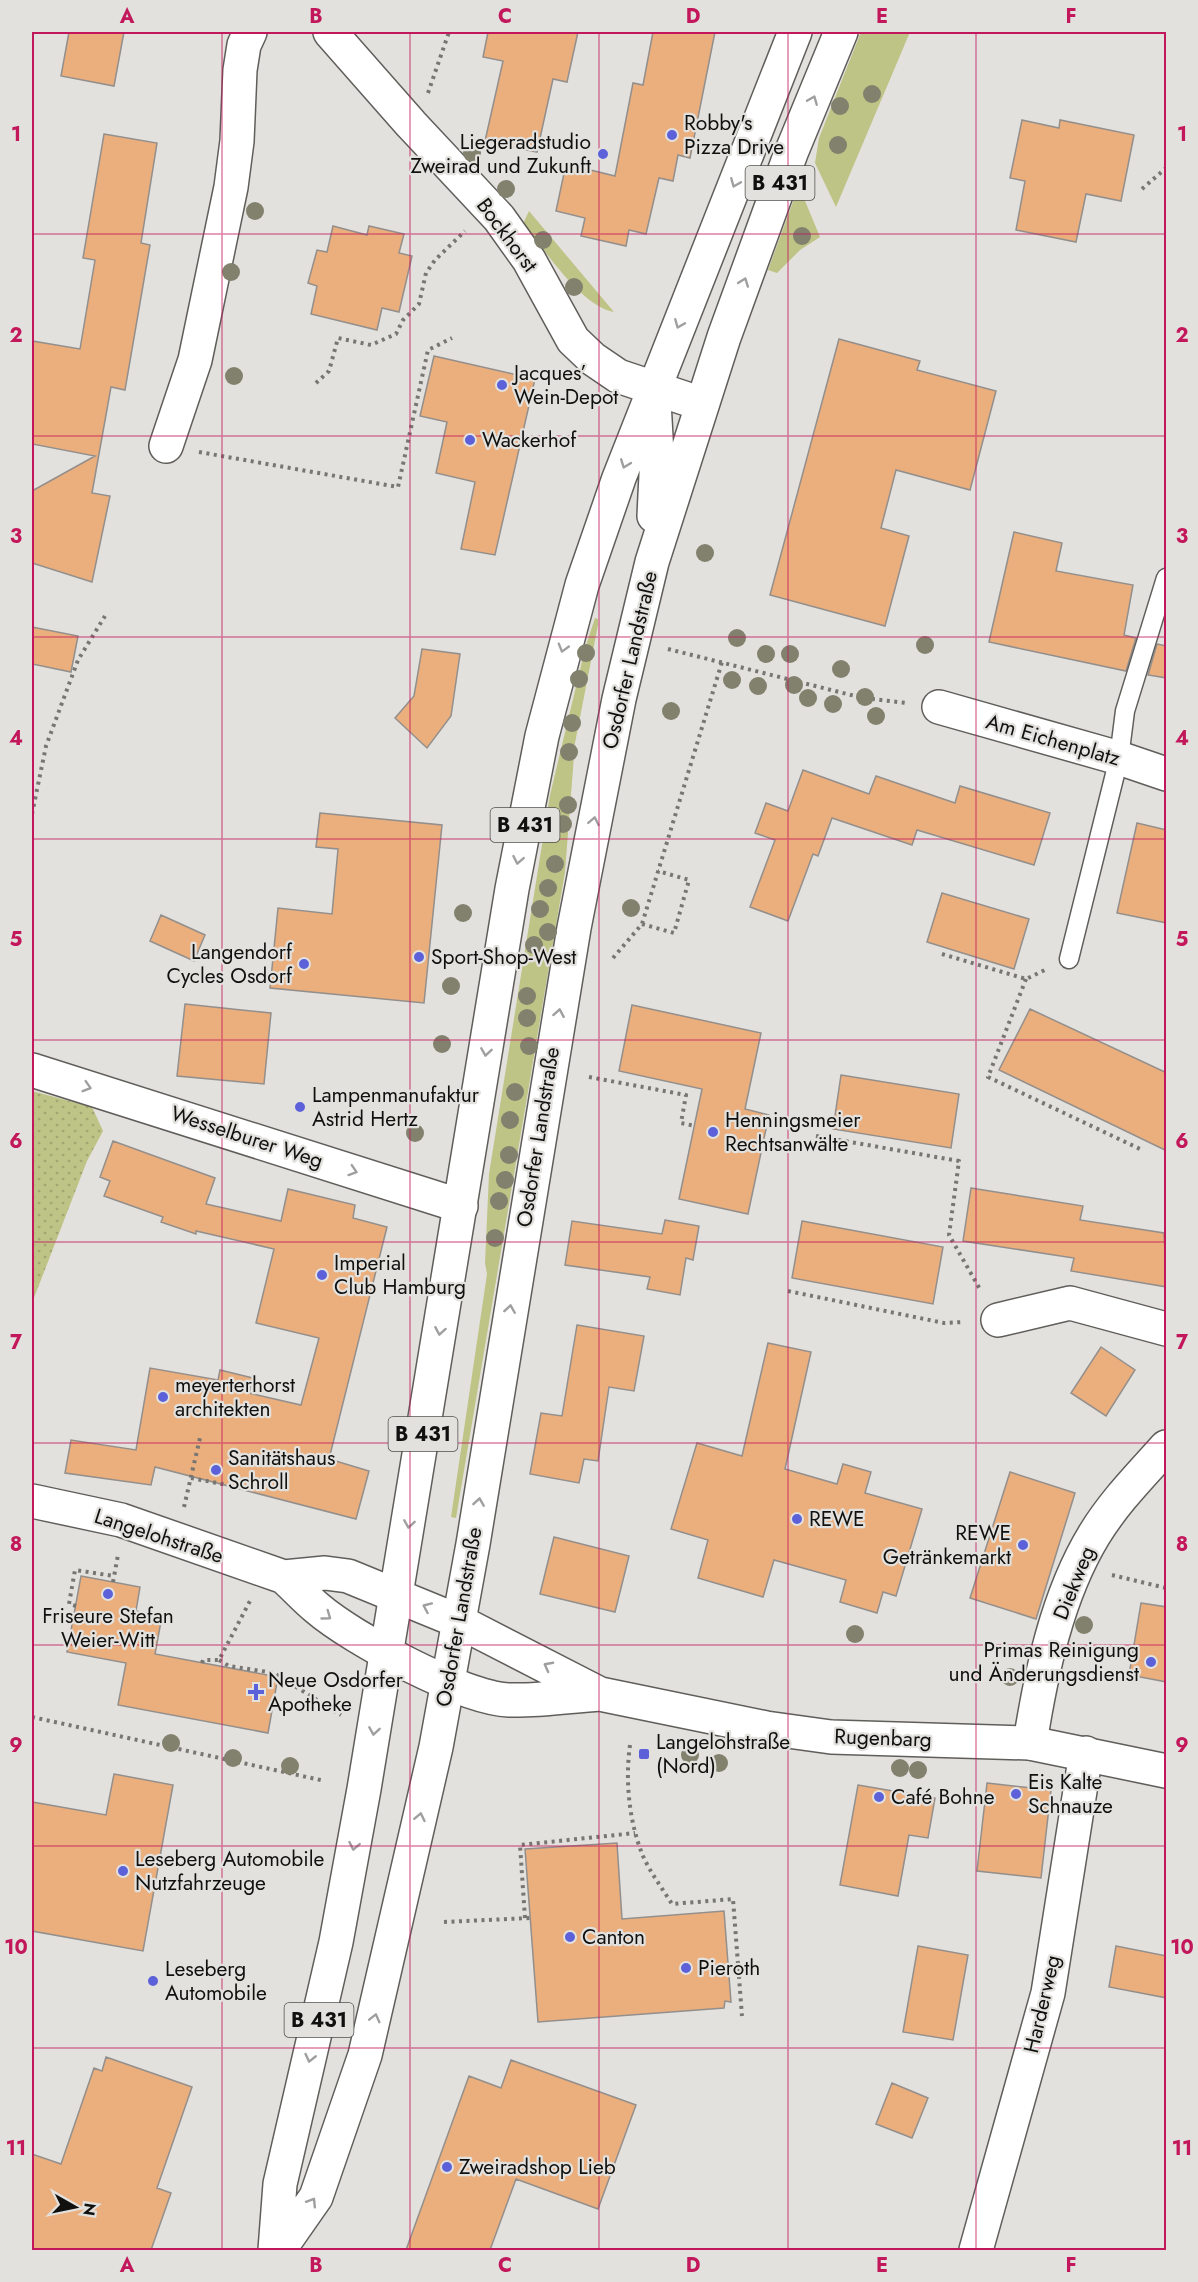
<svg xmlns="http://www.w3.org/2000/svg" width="1198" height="2282" font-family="Jost,sans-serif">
  <defs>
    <pattern id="park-dots" width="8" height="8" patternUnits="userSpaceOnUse" patternTransform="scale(1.5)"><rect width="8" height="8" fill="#bec386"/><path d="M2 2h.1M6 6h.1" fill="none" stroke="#a2a672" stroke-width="1.8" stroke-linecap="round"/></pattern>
  </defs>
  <rect width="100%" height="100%" fill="#e3e1dd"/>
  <path fill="#bec386" d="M861 32H910L836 207 815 163 819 138Z
    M797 191 803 196 820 237 800 250 777 273 768 270Z
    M529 211 614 312C582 307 544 249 523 224Z
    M595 618 598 619V625L575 743 565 872 456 1518 451 1517 487 1274 485 1263 489 1174 550 795 586 645Z"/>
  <path fill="url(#park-dots)" d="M32 1091 92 1107 103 1131 87 1161 32 1303Z"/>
  <path fill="#ebae7d" stroke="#938f8c" stroke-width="1.5" d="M69 32H124L114 86 61 76Z
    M488 32H578L567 82 553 79 537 152 485 141 503 61 483 57Z
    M653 32H715L690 158 678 155 673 181 659 178 646 234 629 230 626 246 581 236 585 218 556 211 566 164 615 176 633 83 643 85Z
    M1022 120 1059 128 1060 120 1134 135 1121 201 1086 194 1076 242 1016 230 1025 181 1010 178Z
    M104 134 157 143 141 243 150 245 125 390 111 387 92 493 110 496 92 582 32 563V491L95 456 32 444V341L80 349 95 260 83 258Z
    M333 226 367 235 369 226 404 234 399 253 412 256 399 312 382 308 377 330 311 314 317 286 308 283 317 250 327 252Z
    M839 339 920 361 917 370 996 391 970 490 896 470 881 528 909 536 885 626 770 595Z
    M434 356 535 379 495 555 461 549 475 482 436 473 447 422 420 416Z
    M1014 532 1062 543 1056 571 1133 585 1124 635 1136 638 1126 671 989 642Z
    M32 627 78 636 71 672 32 664Z
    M1157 644 1167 646V678L1148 675Z
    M422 649 460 654 451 716 427 748 395 718 414 696Z
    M803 770 869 794 876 776 955 803 960 786 1050 813 1034 865 917 830 912 845 832 818 818 856 813 854 788 921 750 907 775 840 755 833 766 803 788 811Z
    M320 813 442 825 424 1003 270 988 278 908 332 914 338 849 316 847Z
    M1137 823 1167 830V923L1117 913Z
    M942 893 1029 919 1014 969 927 942Z
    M161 915 205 935 194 961 150 941Z
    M185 1004 271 1013 264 1084 177 1076Z
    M632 1005 761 1033 745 1109 769 1115 748 1214 679 1199 702 1089 619 1071Z
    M1030 1009 1167 1073V1151L999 1070Z
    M841 1075 959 1094 951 1148 833 1129Z
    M113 1141 215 1178 206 1204 281 1221 288 1189 355 1205 353 1218 387 1227 329 1459 369 1471 356 1519 155 1467 151 1485 65 1473 71 1440 136 1450 150 1368 218 1380 220 1370 253 1378 249 1393 301 1405 319 1338 256 1323 274 1249 196 1231V1234L161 1222 163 1217 104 1196 110 1181 100 1177Z
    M971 1188 1083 1206 1080 1220 1164 1233 1167 1287 1071 1271 1074 1258 963 1241Z
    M665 1220 699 1226 693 1260 686 1258 680 1295 647 1289 650 1277 565 1265 572 1221 662 1234Z
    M802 1221 943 1247 933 1304 792 1278Z
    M577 1325 644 1336 634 1391 609 1387 598 1461 584 1459 579 1483 530 1474 541 1413 562 1416Z
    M768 1343 811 1352 785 1469 837 1484 843 1464 871 1472 865 1493 922 1509 896 1596 883 1592 877 1613 840 1602 846 1580 774 1560 763 1597 698 1578 708 1540 671 1529 697 1443 742 1456Z
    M1101 1347 1135 1370 1106 1416 1071 1393Z
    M1010 1472 1075 1493 1036 1619 970 1598Z
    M554 1537 629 1556 615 1612 540 1594Z
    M81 1576 140 1587 136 1611 162 1616 155 1654 278 1677 268 1733 118 1705 126 1663 67 1652Z
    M1141 1603 1167 1607V1682L1129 1675Z
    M114 1774 173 1785 143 1951 32 1931V1802L106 1815Z
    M987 1783 1051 1790 1041 1878 977 1871Z
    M858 1785 935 1798 928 1838 909 1835 898 1896 840 1885Z
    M617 1843 622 1919 724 1911 731 2002 725 2001 724 2008 538 2022 525 1849Z
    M918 1946 968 1955 953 2040 903 2032Z
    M1116 1946 1167 1956V1998L1109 1987Z
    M106 2057 192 2087 157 2188 171 2193 151 2250H32V2154L61 2164 94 2068 102 2071Z
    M511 2060 636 2105 598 2209 516 2179 490 2250H406L469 2076 501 2088Z
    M892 2083 928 2098 912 2138 876 2124Z"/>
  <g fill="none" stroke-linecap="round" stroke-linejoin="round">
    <g stroke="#605e5b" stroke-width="21">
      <path id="service" d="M1069 959 1119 758 1125 711 1166 578"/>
    </g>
    <g stroke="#605e5b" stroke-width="36">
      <path id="minor" d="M330 32 411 124 499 218 529 260 573 340 593 359 618 376 702 404
        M166 446 195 360 231 187 237 141 240 70 244 45 250 32
        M939 707 1119 758 1166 774
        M32 1070 461 1206
        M998 1320 1070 1303 1166 1329
        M1030 1743C1041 1673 1057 1596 1094 1535 1114 1502 1141 1475 1166 1447
        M976 2250 1048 1993 1086 1753"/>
    </g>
    <g stroke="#605e5b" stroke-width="36">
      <path id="tertiary" d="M32 1501 121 1520 284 1577 325 1573 348 1576 458 1621 600 1694 766 1728 831 1737 1030 1743 1166 1771
        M284 1577C295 1587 306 1599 317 1608 353 1639 463 1698 509 1700 539 1701 570 1696 600 1694"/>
    </g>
    <g stroke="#605e5b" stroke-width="36">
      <path id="primary" d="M654 402 657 454 654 516
        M275 2250 280 2184 336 1942 364 1789 512 889 542 736 582 585 619 478 795 32
        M279 2250 316 2197 365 2055 436 1747 473 1544 574 928 619 699 652 562 724 337 791 153 841 32"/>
    </g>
    <path stroke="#777673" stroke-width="4" stroke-dasharray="3 4.5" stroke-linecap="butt" d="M428 93 449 32
      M1142 189 1166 168
      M316 383 329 371 338 338 371 345 396 334 403 320 419 304 426 273 435 260 465 231
      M199 452 398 487 428 350 452 338
      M668 649 863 698 907 703
      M32 814 46 746 78 660 105 616
      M642 924 674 933 689 880 658 871
      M942 954 1026 979 1047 969
      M613 958 642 924 722 662
      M1026 979 988 1077 1140 1149
      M589 1077 686 1095 681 1123 695 1126
      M816 1136 959 1161 949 1235 981 1291
      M788 1291 944 1323 964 1322
      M191 1478 243 1488
      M184 1507 200 1438 203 1439
      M1112 1575 1166 1588
      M113 1582 118 1555
      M76 1606 69 1604 75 1570 114 1576
      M219 1660 229 1666 274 1673 341 1715
      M202 1663 203 1660H219L250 1601
      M32 1717 325 1781
      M630 1745C625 1781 629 1822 643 1856 650 1872 662 1888 672 1904L733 1899 742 2016
      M525 1918 520 1845 635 1833
      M444 1922 530 1918"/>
    <use href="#service" stroke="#fff" stroke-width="18"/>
    <use href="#minor" stroke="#fff" stroke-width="33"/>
    <use href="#tertiary" stroke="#fff" stroke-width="33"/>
    <use href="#primary" stroke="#fff" stroke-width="33"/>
  </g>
  <g fill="#81816e">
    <circle cx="872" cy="94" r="9"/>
    <circle cx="840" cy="106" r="9"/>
    <circle cx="838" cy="145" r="9"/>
    <circle cx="472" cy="153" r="9"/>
    <circle cx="506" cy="189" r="9"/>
    <circle cx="255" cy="211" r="9"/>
    <circle cx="802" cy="236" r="9"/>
    <circle cx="543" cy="240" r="9"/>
    <circle cx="231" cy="272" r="9"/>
    <circle cx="574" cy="287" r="9"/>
    <circle cx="234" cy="376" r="9"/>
    <circle cx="705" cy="553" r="9"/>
    <circle cx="737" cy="638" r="9"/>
    <circle cx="925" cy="645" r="9"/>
    <circle cx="586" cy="653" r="9"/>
    <circle cx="766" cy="654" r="9"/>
    <circle cx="790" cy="654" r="9"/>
    <circle cx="841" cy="669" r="9"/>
    <circle cx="579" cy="679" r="9"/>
    <circle cx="732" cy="680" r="9"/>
    <circle cx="794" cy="685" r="9"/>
    <circle cx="758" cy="686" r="9"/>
    <circle cx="865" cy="697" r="9"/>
    <circle cx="808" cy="698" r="9"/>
    <circle cx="833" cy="704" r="9"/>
    <circle cx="671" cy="711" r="9"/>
    <circle cx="876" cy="716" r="9"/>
    <circle cx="572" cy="723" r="9"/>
    <circle cx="569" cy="752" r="9"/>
    <circle cx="568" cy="805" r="9"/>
    <circle cx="563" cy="824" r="9"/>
    <circle cx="555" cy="864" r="9"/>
    <circle cx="548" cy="888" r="9"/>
    <circle cx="631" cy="908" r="9"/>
    <circle cx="540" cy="909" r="9"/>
    <circle cx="463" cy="913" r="9"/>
    <circle cx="548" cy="932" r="9"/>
    <circle cx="534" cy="945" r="9"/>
    <circle cx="451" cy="986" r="9"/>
    <circle cx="527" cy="996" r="9"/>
    <circle cx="527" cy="1018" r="9"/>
    <circle cx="442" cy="1044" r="9"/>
    <circle cx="529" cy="1046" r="9"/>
    <circle cx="515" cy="1092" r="9"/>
    <circle cx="510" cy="1120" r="9"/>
    <circle cx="415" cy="1133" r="9"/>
    <circle cx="509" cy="1155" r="9"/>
    <circle cx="505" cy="1180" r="9"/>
    <circle cx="499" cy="1201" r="9"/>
    <circle cx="495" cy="1238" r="9"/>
    <circle cx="1084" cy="1625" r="9"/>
    <circle cx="855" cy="1634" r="9"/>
    <circle cx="1010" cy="1677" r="9"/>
    <circle cx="171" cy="1743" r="9"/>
    <circle cx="690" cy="1755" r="9"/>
    <circle cx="233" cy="1758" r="9"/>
    <circle cx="719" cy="1763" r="9"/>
    <circle cx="290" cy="1766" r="9"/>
    <circle cx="900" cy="1768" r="9"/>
    <circle cx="918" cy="1770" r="9"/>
  </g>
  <defs><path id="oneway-chevron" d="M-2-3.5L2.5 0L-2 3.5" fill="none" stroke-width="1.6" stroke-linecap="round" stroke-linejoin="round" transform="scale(1.5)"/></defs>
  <g stroke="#9f9f9f">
    <use href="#oneway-chevron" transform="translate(813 100) rotate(-68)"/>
    <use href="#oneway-chevron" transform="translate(735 183) rotate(112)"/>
    <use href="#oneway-chevron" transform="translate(744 282) rotate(-70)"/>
    <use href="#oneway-chevron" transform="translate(679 324) rotate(112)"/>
    <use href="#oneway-chevron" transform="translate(625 464) rotate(111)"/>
    <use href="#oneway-chevron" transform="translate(563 648) rotate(106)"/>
    <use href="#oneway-chevron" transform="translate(594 821) rotate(-79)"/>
    <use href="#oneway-chevron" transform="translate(518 860) rotate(101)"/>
    <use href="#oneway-chevron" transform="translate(559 1013) rotate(-80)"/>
    <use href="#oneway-chevron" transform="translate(486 1052) rotate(99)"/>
    <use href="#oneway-chevron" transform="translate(87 1087) rotate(17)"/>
    <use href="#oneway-chevron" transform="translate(353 1171) rotate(18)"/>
    <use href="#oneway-chevron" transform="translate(510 1309) rotate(-81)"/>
    <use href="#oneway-chevron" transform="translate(440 1331) rotate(100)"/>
    <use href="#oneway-chevron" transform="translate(479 1502) rotate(-81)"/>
    <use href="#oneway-chevron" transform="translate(409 1524) rotate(99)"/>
    <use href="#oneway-chevron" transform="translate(427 1607) rotate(-156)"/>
    <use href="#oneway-chevron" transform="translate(327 1616) rotate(36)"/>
    <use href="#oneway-chevron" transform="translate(548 1666) rotate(-152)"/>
    <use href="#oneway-chevron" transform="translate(374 1731) rotate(99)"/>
    <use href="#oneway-chevron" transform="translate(420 1817) rotate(-78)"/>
    <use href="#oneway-chevron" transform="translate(354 1846) rotate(101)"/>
    <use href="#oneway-chevron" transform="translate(375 2018) rotate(-76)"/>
    <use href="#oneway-chevron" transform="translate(310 2058) rotate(103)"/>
    <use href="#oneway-chevron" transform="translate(312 2202) rotate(-58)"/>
  </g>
  <path fill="none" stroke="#c2185b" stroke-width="1.5" stroke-opacity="0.55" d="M222 32V2250M410 32V2250M599 32V2250M788 32V2250M976 32V2250M32 234H1166M32 436H1166M32 637H1166M32 839H1166M32 1040H1166M32 1242H1166M32 1443H1166M32 1645H1166M32 1846H1166M32 2048H1166"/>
  <g fill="#5c61d9" stroke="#e3e1dd" stroke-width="2">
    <circle cx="672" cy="135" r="6"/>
    <circle cx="603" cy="154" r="6"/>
    <circle cx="502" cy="385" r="6"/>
    <circle cx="470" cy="440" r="6"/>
    <circle cx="419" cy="957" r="6"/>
    <circle cx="304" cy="964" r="6"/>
    <circle cx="300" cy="1107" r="6"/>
    <circle cx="713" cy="1132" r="6"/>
    <circle cx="322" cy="1275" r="6"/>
    <circle cx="163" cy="1397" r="6"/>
    <circle cx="216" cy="1470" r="6"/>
    <circle cx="797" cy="1519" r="6"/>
    <circle cx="1023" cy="1545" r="6"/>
    <circle cx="108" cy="1594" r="6"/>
    <circle cx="1151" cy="1662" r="6"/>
    <path d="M253 1683h6v6h6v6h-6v6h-6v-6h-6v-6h6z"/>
    <rect x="638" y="1748" width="12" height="12" rx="3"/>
    <circle cx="1016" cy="1794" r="6"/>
    <circle cx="879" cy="1797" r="6"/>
    <circle cx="123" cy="1871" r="6"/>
    <circle cx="570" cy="1937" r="6"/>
    <circle cx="686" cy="1968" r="6"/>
    <circle cx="153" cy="1981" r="6"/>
    <circle cx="447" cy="2167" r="6"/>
  </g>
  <g text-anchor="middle" stroke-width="4.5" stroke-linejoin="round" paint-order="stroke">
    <g fill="#e3e1dd" stroke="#4f4f4c" stroke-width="1.5">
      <rect x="745.5" y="166" width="69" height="34" rx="4.5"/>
      <rect x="490.5" y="808" width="69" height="34" rx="4.5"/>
      <rect x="388.5" y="1417" width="69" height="34" rx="4.5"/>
      <rect x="284.5" y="2003" width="69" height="34" rx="4.5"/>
    </g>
    <g font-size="20" font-weight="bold" fill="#10100e">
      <text x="780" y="190">B 431</text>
      <text x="525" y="832">B 431</text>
      <text x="423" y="1441">B 431</text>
      <text x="319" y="2027">B 431</text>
    </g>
    <g font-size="21" fill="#10100e" stroke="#e3e1dd" text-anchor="start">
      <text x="684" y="130">Robby's<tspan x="684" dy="24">Pizza Drive</tspan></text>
      <text x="591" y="149" text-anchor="end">Liegeradstudio<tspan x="591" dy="24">Zweirad und Zukunft</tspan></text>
      <text x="514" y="380">Jacques’<tspan x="514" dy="24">Wein-Depot</tspan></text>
      <text x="482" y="447">Wackerhof</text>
      <text x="292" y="959" text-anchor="end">Langendorf<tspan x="292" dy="24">Cycles Osdorf</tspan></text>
      <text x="431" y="964">Sport-Shop-West</text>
      <text x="312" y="1102">Lampenmanufaktur<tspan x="312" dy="24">Astrid Hertz</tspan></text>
      <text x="725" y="1127">Henningsmeier<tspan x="725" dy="24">Rechtsanwälte</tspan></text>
      <text x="334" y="1270">Imperial<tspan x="334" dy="24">Club Hamburg</tspan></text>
      <text x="175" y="1392">meyerterhorst<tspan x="175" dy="24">architekten</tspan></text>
      <text x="228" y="1465">Sanitätshaus<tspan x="228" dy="24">Schroll</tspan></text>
      <text x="809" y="1526">REWE</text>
      <text x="1011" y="1540" text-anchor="end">REWE<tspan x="1011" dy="24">Getränkemarkt</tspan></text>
      <text x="108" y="1623" text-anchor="middle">Friseure Stefan<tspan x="108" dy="24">Weier-Witt</tspan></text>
      <text x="1139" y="1657" text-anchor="end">Primas Reinigung<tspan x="1139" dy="24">und Änderungsdienst</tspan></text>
      <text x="268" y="1687">Neue Osdorfer<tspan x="268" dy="24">Apotheke</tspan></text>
      <text x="656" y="1749">Langelohstraße<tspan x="656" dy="24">(Nord)</tspan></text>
      <text x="1028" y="1789">Eis Kalte<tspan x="1028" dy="24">Schnauze</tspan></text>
      <text x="891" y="1804">Café Bohne</text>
      <text x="135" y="1866">Leseberg Automobile<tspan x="135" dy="24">Nutzfahrzeuge</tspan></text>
      <text x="582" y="1944">Canton</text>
      <text x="698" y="1975">Pieroth</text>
      <text x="165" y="1976">Leseberg<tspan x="165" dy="24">Automobile</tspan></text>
      <text x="459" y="2174">Zweiradshop Lieb</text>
    </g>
    <g font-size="21" fill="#10100e" stroke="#e3e1dd">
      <text transform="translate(507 235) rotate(53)" y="7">Bockhorst</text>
      <text transform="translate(630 660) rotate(-77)" y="7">Osdorfer Landstraße</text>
      <text transform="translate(1053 740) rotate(16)" y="7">Am Eichenplatz</text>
      <text transform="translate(247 1137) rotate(18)" y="7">Wesselburer Weg</text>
      <text transform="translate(538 1137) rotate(-81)" y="7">Osdorfer Landstraße</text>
      <text transform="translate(159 1536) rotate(18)" y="7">Langelohstraße</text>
      <text transform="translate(1074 1583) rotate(-68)" y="7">Diekweg</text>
      <text transform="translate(459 1617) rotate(-80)" y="7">Osdorfer Landstraße</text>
      <text transform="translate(883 1738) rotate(2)" y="7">Rugenbarg</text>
      <text transform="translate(1042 2004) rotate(-77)" y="7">Harderweg</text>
    </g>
  </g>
  <rect width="1198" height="2282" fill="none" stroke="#e3e1dd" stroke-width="66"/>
  <g transform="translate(75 2207) rotate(99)" stroke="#e3e1dd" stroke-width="4.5" paint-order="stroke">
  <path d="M0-4.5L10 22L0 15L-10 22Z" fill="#10100e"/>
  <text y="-9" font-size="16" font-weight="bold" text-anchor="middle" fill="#10100e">N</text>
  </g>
  <rect x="33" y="33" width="1132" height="2216" fill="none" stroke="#c2185b" stroke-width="2"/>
  <g font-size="20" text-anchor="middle" font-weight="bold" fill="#c2185b">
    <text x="127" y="23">A</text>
    <text x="316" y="23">B</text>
    <text x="505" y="23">C</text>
    <text x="693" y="23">D</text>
    <text x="882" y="23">E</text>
    <text x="1071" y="23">F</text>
    <text x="16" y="141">1</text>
    <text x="1182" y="141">1</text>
    <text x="16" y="342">2</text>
    <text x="1182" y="342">2</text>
    <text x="16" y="543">3</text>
    <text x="1182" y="543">3</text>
    <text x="16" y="745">4</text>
    <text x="1182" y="745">4</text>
    <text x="16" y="946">5</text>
    <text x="1182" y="946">5</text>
    <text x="16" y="1148">6</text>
    <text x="1182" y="1148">6</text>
    <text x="16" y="1349">7</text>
    <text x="1182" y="1349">7</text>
    <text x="16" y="1551">8</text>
    <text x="1182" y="1551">8</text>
    <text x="16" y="1752">9</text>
    <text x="1182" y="1752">9</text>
    <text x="16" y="1954">10</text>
    <text x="1182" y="1954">10</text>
    <text x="16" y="2155">11</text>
    <text x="1182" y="2155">11</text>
    <text x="127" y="2272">A</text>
    <text x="316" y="2272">B</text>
    <text x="505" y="2272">C</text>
    <text x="693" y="2272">D</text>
    <text x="882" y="2272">E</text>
    <text x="1071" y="2272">F</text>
  </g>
</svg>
